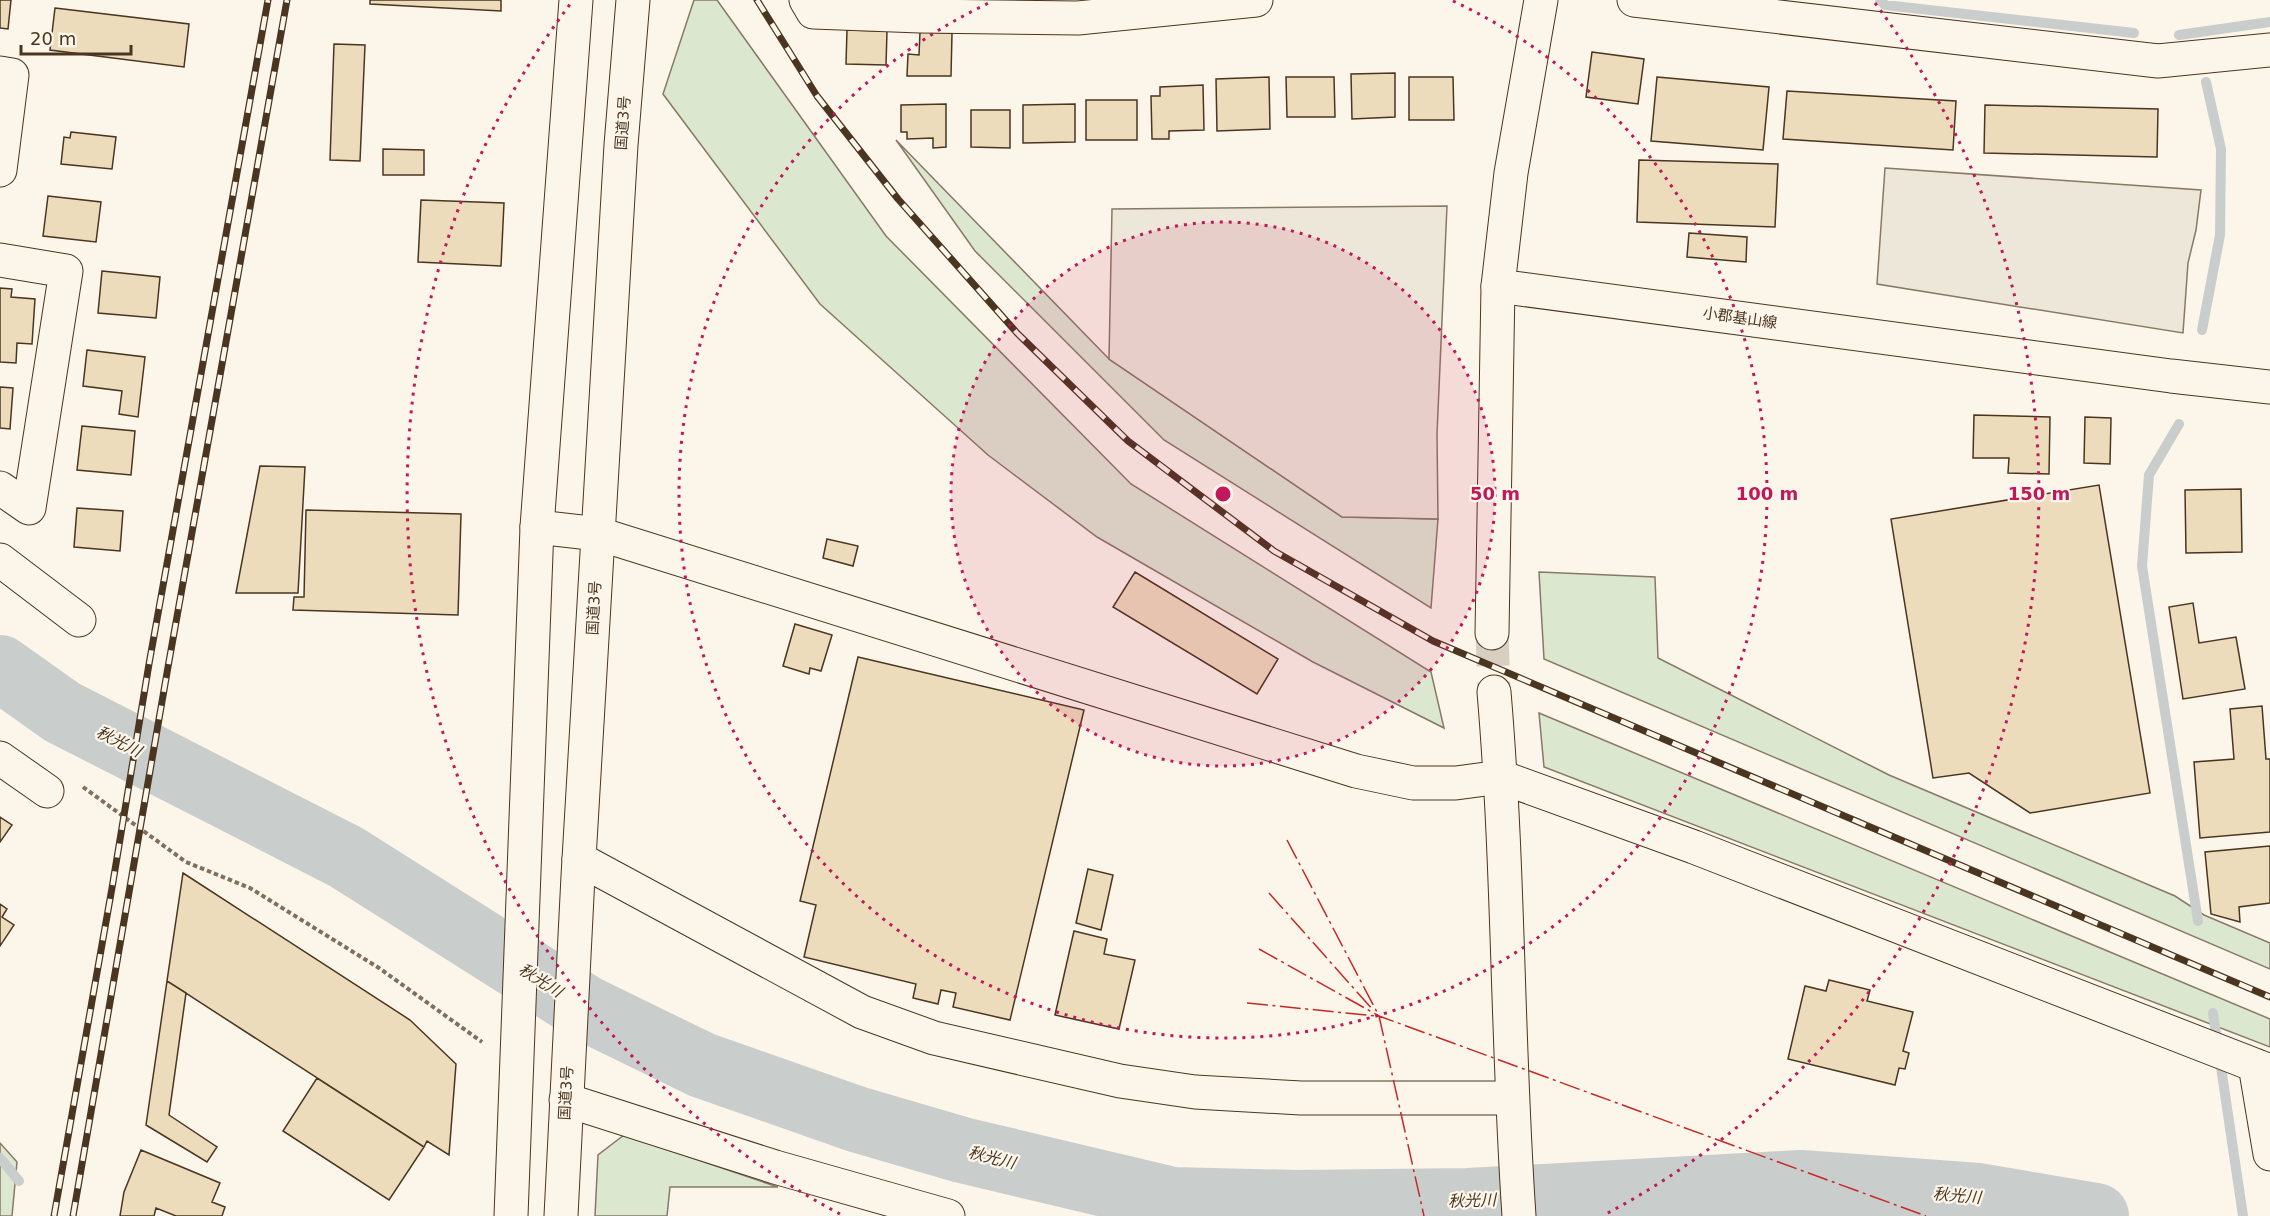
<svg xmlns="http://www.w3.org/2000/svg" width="2270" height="1216" font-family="'DejaVu Sans','Noto Sans JP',sans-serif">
  <rect width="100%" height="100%" fill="#fbf6e9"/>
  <path fill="#dce7d0" stroke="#887966" stroke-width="1.5" d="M694 0H717L886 236 1131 484 1431 672 1444 728 1313 662 1097 537 988 455 820 304 663 94Z
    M896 140 1109 359 1342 517 1438 519 1431 608 1164 440 975 251Z
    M1539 572 1655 577 1658 658 1889 775 2175 896 2204 915 2270 943V969L1544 659Z
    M1539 713 2270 1019V1047L1544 767Z
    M624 1135 778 1187H670L667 1216H595L598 1155Z
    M0 1143 17 1162 12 1216H0Z"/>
  <path fill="#ede7d9" stroke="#887966" stroke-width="1.5" d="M1885 168 2201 190 2196 230 2188 263 2183 333 1877 284Z
    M1447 206 1437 434 1438 519 1342 517 1109 359 1112 209Z"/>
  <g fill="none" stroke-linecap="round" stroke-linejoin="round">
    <path stroke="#c9cecd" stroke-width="10" d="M1880 0 1885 5 2134 33
      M2179 35 2270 22
      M2202 330 2220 235 2221 149 2206 82
      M2179 424 2149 475 2142 566 2198 921
      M2213 1013 2243 1216
      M0 1158 19 1181"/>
    <path stroke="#c9cecd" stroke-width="66" d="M0 668 62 712 346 857 585 1008 702 1065 856 1119 962 1150 1173 1200 1297 1203 1468 1201 1801 1183 1978 1196 2096 1216"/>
  </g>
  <path fill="#ecdcbc" stroke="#4a3520" stroke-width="1.5" d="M0 0H11L8 29 0 28Z
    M370 0H501V11L370 4Z
    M55 8 189 24 184 67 50 50Z
    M847 30 887 31 886 65 846 64Z
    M920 32 952 33 951 76H907L908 54 919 55Z
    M334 44 365 45 360 161 330 160Z
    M1592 52 1644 59 1638 104 1586 97Z
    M1395 73V117L1352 119 1351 74Z
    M1269 77 1270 129 1217 131 1216 79Z
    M1286 77H1334L1335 117H1287Z
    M1409 77H1453L1454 120H1409Z
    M1657 77 1769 87 1763 150 1651 141Z
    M1203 85 1204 130 1169 131V139H1152L1151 96H1160V87Z
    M1787 91 1956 101 1953 150 1783 139Z
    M1086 100H1137V140H1086Z
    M946 104V147L933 148V138L907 139V132H901V105Z
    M1075 104V142L1023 143V105Z
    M1985 105 2158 109 2157 157 1984 153Z
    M971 110H1010V148L971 147Z
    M71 132 116 137 112 169 61 164 64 137 70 138Z
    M383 149 424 150V175H383Z
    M1639 160 1778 164 1775 227 1637 222Z
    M48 196 101 202 96 242 43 236Z
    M421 200 504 203 501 266 418 262Z
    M1689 233 1747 237 1746 262 1687 257Z
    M102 271 160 277 156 318 98 313Z
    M0 288 12 289 11 297 35 299 32 344 17 343 16 363 0 362Z
    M87 350 145 357 138 417 119 414 122 391 83 386Z
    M0 387 13 388 10 429 0 428Z
    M1974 415 2050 417 2049 474 2008 473 2009 458H1973Z
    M2085 417 2111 418 2110 464 2084 463Z
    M82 426 135 431 131 475 77 470Z
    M260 466 305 467 298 593H236Z
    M2099 485 2150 793 2030 813 1969 773 1933 778 1891 519Z
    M2241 489 2242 552 2186 553 2185 490Z
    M77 508 123 511 120 551 74 547Z
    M306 510 461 514 458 615 293 610 294 597H304Z
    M827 539 858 546 853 566 823 558Z
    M1135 572 1278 659 1257 694 1113 607Z
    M2193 603 2199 643 2236 637 2245 689 2183 699 2169 607Z
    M795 624 832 635 821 671 810 668 809 674 783 666Z
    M858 657 1084 710 1010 1020 953 1007 956 993 941 990 938 1004 913 998 916 984 804 957 816 905 800 901Z
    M2262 706 2266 759H2270V832L2200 838 2194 762 2234 759 2230 709Z
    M0 817 12 825 0 842Z
    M2270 846V903L2239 907 2240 922 2211 914 2205 852Z
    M1088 869 1113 875 1101 930 1076 923Z
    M183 873 410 1020 456 1064 449 1155 427 1141 424 1147 167 981Z
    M0 904 7 909 2 917 14 925 0 946Z
    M1074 931 1107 939 1104 954 1135 960 1119 1029 1055 1015Z
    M1829 980 1870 990 1867 1001 1913 1012 1903 1051 1909 1053 1905 1069 1899 1068 1895 1085 1788 1059 1805 986 1826 991Z
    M167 981 186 993 169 1115 217 1147 207 1162 146 1125Z
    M317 1078 424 1147 389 1200 283 1131Z
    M141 1150 220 1183 212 1202 225 1207 222 1216H176L156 1208 154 1216H120L124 1192Z"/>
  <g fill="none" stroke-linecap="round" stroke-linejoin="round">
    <path stroke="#d8cfc1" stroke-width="33" stroke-dasharray="33 16" stroke-linecap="butt" d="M1492 633 1494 692"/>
    <g stroke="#4a3520" stroke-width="35">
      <path id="minor" d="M806 0 813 12 920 16 1078 18 1256 0
        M1634 0 2158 61 2270 50
        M0 73 12 75 0 170
        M0 260 66 271 29 508 0 488
        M537 527 599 534 1356 771 1413 783H1456L1501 777 1694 847 2270 1071
        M0 560 79 620
        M1492 633 1498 286
        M1494 692C1509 867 1507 1042 1519 1216
        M0 758 47 791
        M579 859 862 1012 934 1038 1120 1081 1195 1092 1301 1098H1512
        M2255 1065 2270 1154
        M566 1100 775 1167 948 1216"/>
    </g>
    <g stroke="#4a3520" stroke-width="35">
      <path id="major" d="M1541 0 1511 173 1498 286 2171 376 2270 387"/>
    </g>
    <g stroke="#4a3520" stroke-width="35">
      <path id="highway" d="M511 1216 537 527 576 0
        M561 1216 578 876 621 145 633 0"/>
    </g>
    <path stroke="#7f6f5c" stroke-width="4" stroke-dasharray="4.5 3" stroke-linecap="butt" d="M83 787 186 862 250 888 379 968 482 1042"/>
    <use href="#minor" stroke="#fbf6e9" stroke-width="33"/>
    <use href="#major" stroke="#fbf6e9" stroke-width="33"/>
    <use href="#highway" stroke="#fbf6e9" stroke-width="33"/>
    <g stroke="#4a3520" stroke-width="7">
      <path id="rail" d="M757 0 817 96 898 199 1017 333 1128 441 1274 551 1433 641 2270 997
        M54 1216 112 888 149 664 268 0
        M73 1216 168 667 287 0"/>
    </g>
    <use href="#rail" stroke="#fbf6e9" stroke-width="4.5" stroke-dasharray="14" stroke-linecap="butt"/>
    <path stroke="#c62828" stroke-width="1.5" stroke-dasharray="21 4.5 3 4.5" stroke-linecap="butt" d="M1287 840 1379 1016 1424 1216
      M1269 893 1373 1010
      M1259 949 1379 1016 1926 1216
      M1247 1003 1376 1016"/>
  </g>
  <circle cx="1223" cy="494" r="272" fill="#c2185b" fill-opacity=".12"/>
  <g fill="none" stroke="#c2185b" stroke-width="3" stroke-dasharray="3 6">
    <circle cx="1223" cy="494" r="272"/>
    <path d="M1453 1A544 544 0 1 1 993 1"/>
    <path d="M840 1214A816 816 0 0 1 571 3M1875 3A816 816 0 0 1 1606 1214"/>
  </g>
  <g text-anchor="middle" stroke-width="4.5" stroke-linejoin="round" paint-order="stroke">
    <g font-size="15" fill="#4a3520" stroke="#fbf6e9">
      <text transform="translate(623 123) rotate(-86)" y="5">国道3号</text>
      <text transform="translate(1740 318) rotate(8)" y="5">小郡基山線</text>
      <text transform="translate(594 608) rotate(-87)" y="5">国道3号</text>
      <text transform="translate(566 1093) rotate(-87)" y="5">国道3号</text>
    </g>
    <g font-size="16" font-style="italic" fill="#4a3520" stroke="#fbf6e9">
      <text transform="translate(119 741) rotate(27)" y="6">秋光川</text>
      <text transform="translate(541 980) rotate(32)" y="6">秋光川</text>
      <text transform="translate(992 1157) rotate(14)" y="6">秋光川</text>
      <text transform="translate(1957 1195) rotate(5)" y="6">秋光川</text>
      <text transform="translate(1472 1200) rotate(-2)" y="6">秋光川</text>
    </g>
  </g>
  <circle cx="1223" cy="494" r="9" fill="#c2185b" stroke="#fbf6e9" stroke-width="3"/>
  <g font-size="18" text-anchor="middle" font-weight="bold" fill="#c2185b" stroke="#fbf6e9" stroke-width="4.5" stroke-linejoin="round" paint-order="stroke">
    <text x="1495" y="500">50 m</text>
    <text x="1767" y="500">100 m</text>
    <text x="2039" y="500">150 m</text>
  </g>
  <path d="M21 45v9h110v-9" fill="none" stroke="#4a3520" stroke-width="3"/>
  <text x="30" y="45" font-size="18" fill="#4a3520" stroke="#fbf6e9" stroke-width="4.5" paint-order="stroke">20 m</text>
</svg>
